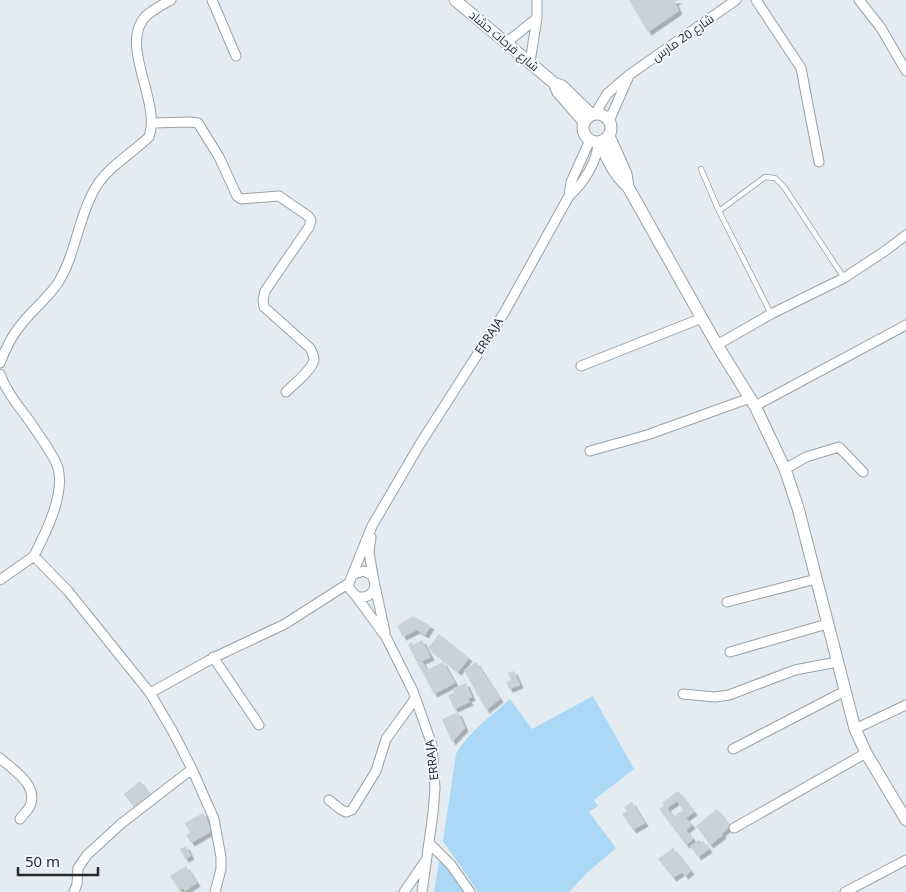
<svg xmlns="http://www.w3.org/2000/svg" width="906" height="892" font-family="'Noto Sans',Cairo,sans-serif">
  <defs>
    <filter id="shadow"><feDropShadow dx="3.5" dy="3.5" stdDeviation="0" flood-color="#0004"/></filter>
  </defs>
  <rect width="100%" height="100%" fill="#e4ecf1"/>
  <path fill="#abd9f5" d="M593 696 634 769 594 800 598 806 589 812 616 848 588 872 569 892H478L443 841 456 754C468 732 492 716 510 699L532 729Z
    M439 862 445 863 465 892H434Z"/>
  <path fill="#cad2d7" fill-rule="evenodd" filter="url(#shadow)" d="M629 0H679L675 2 679 11 648 32Z
    M413 616 431 626 425 635 417 630 403 637 397 626Z
    M439 634 469 658 458 672 428 648Z
    M422 640 431 657 422 661 427 670 443 662 455 683 434 694 408 645 412 642 413 645Z
    M476 662 500 699 486 710 464 670Z
    M514 671 520 685 509 689 506 682 511 680 508 673Z
    M466 683 472 697 468 699 470 702 454 709 448 695 454 693 453 689Z
    M458 712 465 728 452 742 442 719Z
    M140 781 151 797 135 809 124 794Z
    M678 791 694 812 686 818 692 825 686 830 693 839 686 845 659 809 664 806 662 803ZM677 801 683 810 673 817 667 808Z
    M632 802 645 823 633 830 622 814 627 811 624 807Z
    M717 809 730 826 722 833 723 835 710 845 696 826Z
    M203 813 212 831 191 843 186 835 190 833 185 823Z
    M699 840 701 842 703 841 709 849 698 857 690 846Z
    M186 846 191 856 185 859 180 849Z
    M673 848 691 871 685 876 682 872 673 878 658 859Z
    M186 866 197 883 185 891 183 888 179 890 170 876Z"/>
  <g fill="none" stroke-linecap="round" stroke-linejoin="round">
    <g stroke="#9aa1a5" stroke-width="6">
      <path id="lane" d="M701 169 719 211 771 314
        M719 211 765 177 775 178 784 187 844 278"/>
    </g>
    <g stroke="#9aa1a5" stroke-width="11">
      <path id="street" d="M212 0 236 56
        M756 0 801 68 819 162
        M859 0 881 28 906 71
        M506 43 537 18
        M530 62 537 18V0
        M595 114 607 94 629 75 736 0
        M609 121 628 78
        M152 123 190 122 198 123 219 157 237 196 241 199 279 196 308 216 311 220 309 227 265 291 263 300 264 307 310 348C312 352 314 356 314 360 312 370 293 385 286 392
        M569 196 571 182 590 140
        M717 345 771 314 844 278 885 251 906 235
        M0 363C5 350 11 337 20 326 31 311 47 299 58 283 76 254 78 217 96 187 108 167 132 153 149 137 162 101 116 42 148 14 155 9 163 4 171 0
        M581 366 702 318
        M0 374C6 391 17 404 28 419 35 429 55 457 58 468 65 495 46 532 34 556L68 591 150 693 173 732 192 769 214 819 221 857V869L215 892
        M755 406 906 325
        M590 451 647 435 750 398
        M785 469 806 457 839 447 863 472
        M371 537 369 552 373 576
        M354 574 364 571 373 576 375 586C372 596 365 599 356 596L349 588V583L372 526 420 444 504 313 569 196C583 184 598 161 598 142
        M0 580 34 556
        M375 586 385 632
        M356 596 386 637 413 691 432 745 435 788 433 813 422 892
        M727 602 816 579
        M730 652 827 624
        M213 657 259 725
        M150 693 215 657 285 624 349 583
        M683 694 715 697 729 695 795 670 837 662
        M855 729 906 705
        M733 749 845 691
        M0 758C13 770 39 785 30 806 28 810 23 815 20 819
        M329 800 340 809 346 812 352 810 376 771 386 739 415 699
        M734 828 866 753
        M429 843 451 865 470 892
        M74 892 77 884 78 868 87 855 122 823 192 769
        M404 892 426 860
        M845 892 906 860"/>
    </g>
    <g stroke="#9aa1a5" stroke-width="13">
      <path id="secondary" d="M455 0 554 83 562 86 592 115
        M554 83 558 92 584 122
        M583 128a14 14 0 1 1 28 0a14 14 0 1 1-28 0Z
        M609 136 626 174 628 187 717 345 755 406 785 469 798 508 855 729 866 753 906 820
        M600 142C607 159 614 175 628 187"/>
    </g>
    <use href="#lane" stroke="#fff" stroke-width="4.5"/>
    <use href="#street" stroke="#fff" stroke-width="9"/>
    <use href="#secondary" stroke="#fff" stroke-width="11"/>
  </g>
  <g text-anchor="middle" stroke-width="4" stroke-linejoin="round" paint-order="stroke">
    <g font-size="12" fill="#282b2c" stroke="#f2f9fe">
      <text transform="translate(683 38) rotate(-35)" y="4">شارع 20 مارس</text>
      <text transform="translate(504 41) rotate(40)" y="4">شارع فرحات حشاد</text>
      <text transform="translate(489 336) rotate(-57)" y="4">ERRAJA</text>
      <text transform="translate(432 760) rotate(-97)" y="4">ERRAJA</text>
    </g>
  </g>
  <path d="M18 867v8h80v-8" fill="none" stroke="#282b2c" stroke-width="2.5"/>
  <text x="25" y="867" font-size="15" fill="#282b2c" stroke="#f2f9fe" stroke-width="4" paint-order="stroke">50 m</text>
</svg>
